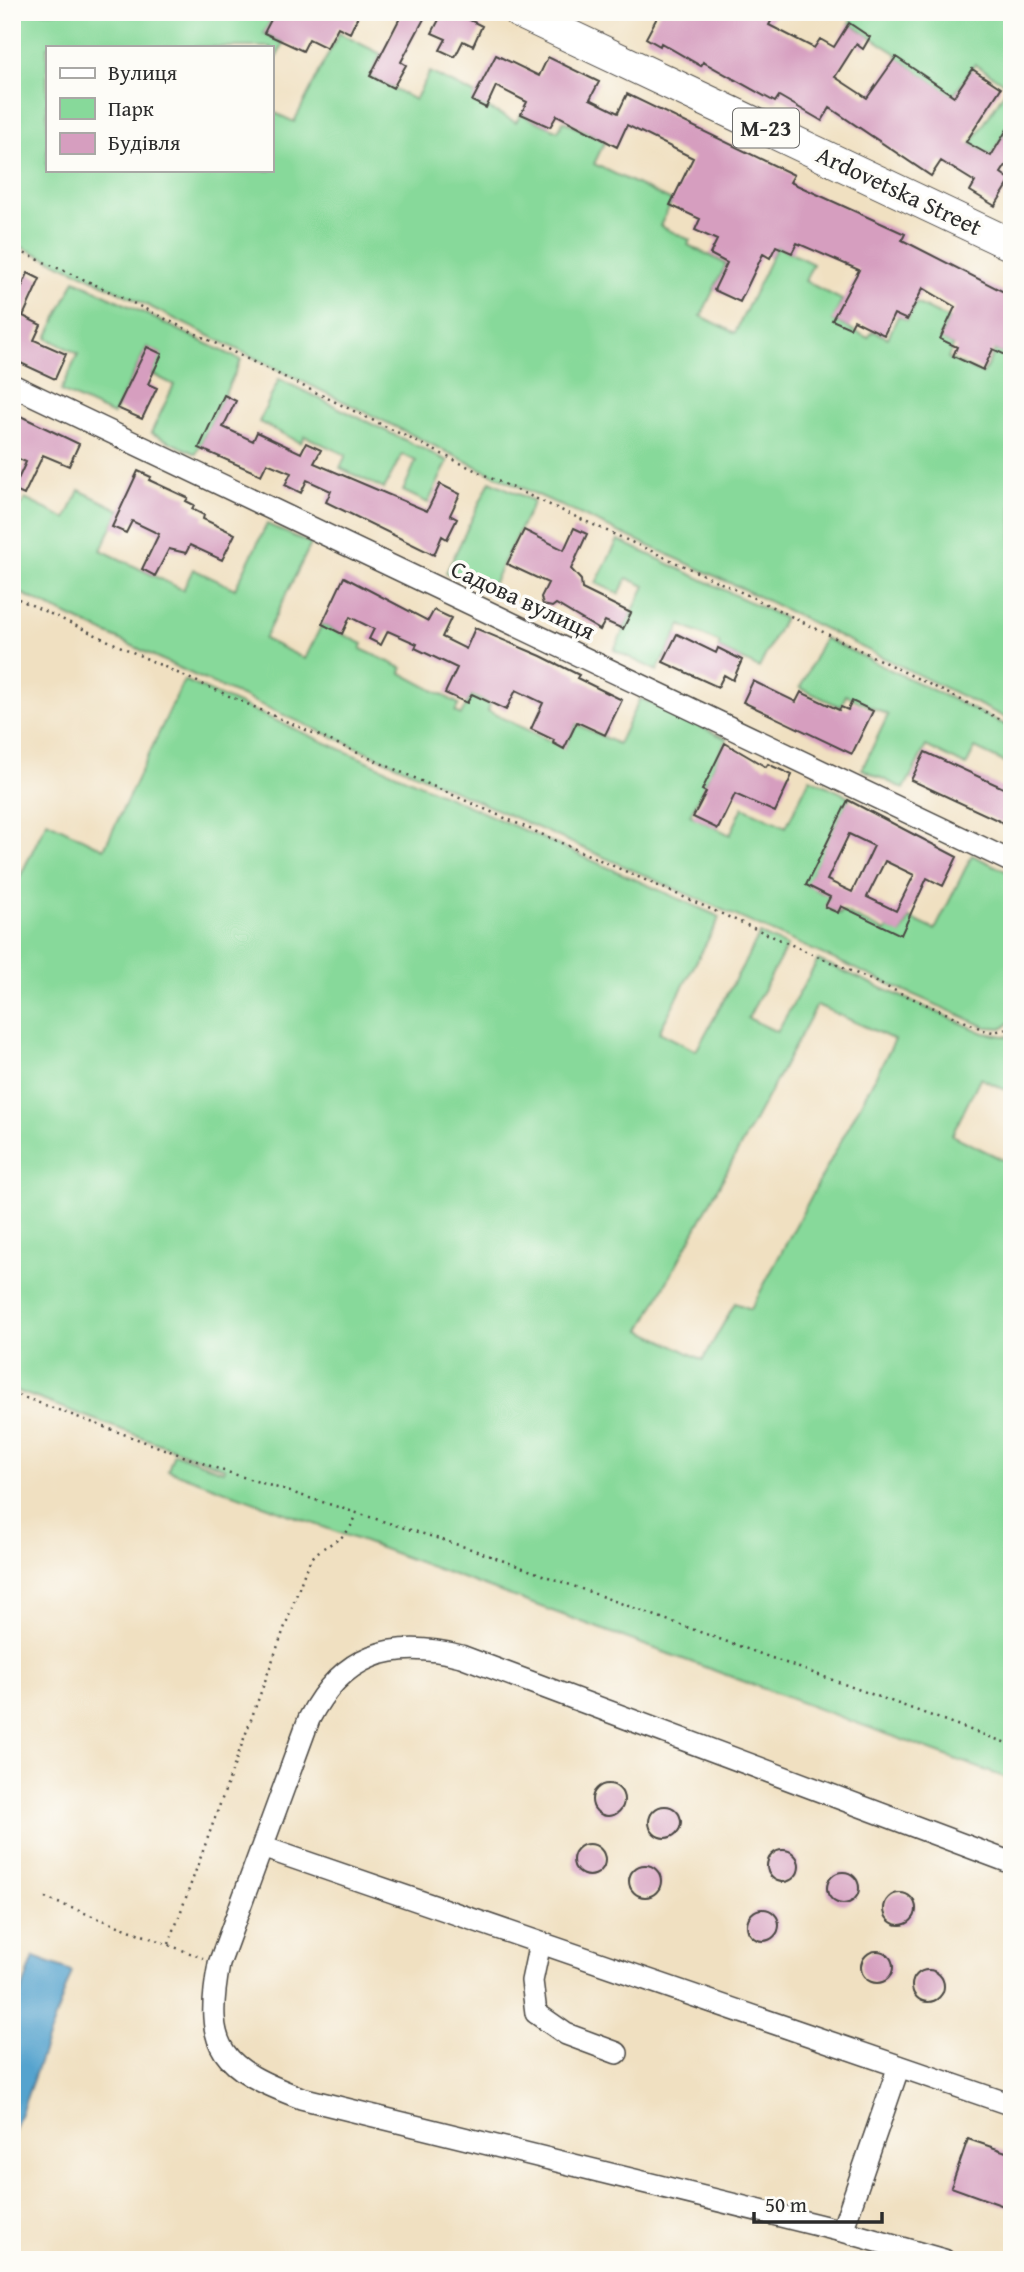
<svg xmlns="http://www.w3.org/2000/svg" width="1024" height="2272" font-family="'Gentium Book Plus',serif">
  <rect width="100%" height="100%" fill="#fdfcf7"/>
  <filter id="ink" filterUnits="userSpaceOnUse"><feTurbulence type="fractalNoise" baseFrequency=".0143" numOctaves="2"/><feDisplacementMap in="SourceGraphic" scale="14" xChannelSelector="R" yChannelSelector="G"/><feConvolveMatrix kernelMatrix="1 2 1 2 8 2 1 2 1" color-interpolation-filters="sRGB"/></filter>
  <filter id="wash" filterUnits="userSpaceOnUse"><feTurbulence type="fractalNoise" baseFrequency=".00686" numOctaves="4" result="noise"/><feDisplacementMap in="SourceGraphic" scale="28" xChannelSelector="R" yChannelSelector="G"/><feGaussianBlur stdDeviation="1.57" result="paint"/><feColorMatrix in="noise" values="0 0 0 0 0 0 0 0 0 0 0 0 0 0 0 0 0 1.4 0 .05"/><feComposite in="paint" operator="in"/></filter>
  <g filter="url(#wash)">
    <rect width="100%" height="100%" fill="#f0e0c1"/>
    <path fill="#87d99a" stroke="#598262" stroke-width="2" fill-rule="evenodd" d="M12 12H263L272 18 264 33 284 43 271 67V47H47V170H271V111L294 122 339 33 381 54 370 76 415 100 430 72 476 95 473 101 516 122 521 114 558 131 563 121 605 141 594 164 672 201 660 226 690 240 688 245 726 264 701 316 735 333 777 246 813 264 805 281 842 300 833 320 868 338 873 331 888 338 898 316 907 320 916 303 949 319 940 338 953 345 948 358 983 374 995 350 1012 358V721L741 588 492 474 87 276 12 243Z
      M846 12H1012V121L991 156 971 144 1008 86 975 64 953 96 896 57 897 54 849 23 853 17Z
      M75 280 241 360 196 454 151 433 174 385 152 374 161 354 147 347 113 415 61 391 78 354 47 338Z
      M279 379 448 461 428 503 403 491 416 461 402 454 384 489 340 468 346 455 305 436 301 443 259 422Z
      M490 481 534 501 489 592 446 573Z
      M79 490 120 510 101 550 183 590 193 569 235 589 267 524 311 544 264 639 305 659 322 624 363 644 361 649 402 668 401 673 459 704 455 712 461 715 471 695 490 705 488 711 564 748 576 724 618 744 640 698 727 739 690 815 730 835 743 807 786 827 810 778 850 797 807 885 830 897 826 907 840 914 842 911 886 932 888 928 901 934 910 918 935 930 972 855 1012 874V1020L1004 1028 986 1027 194 675 12 589V502L21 506 25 499 66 519Z
      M618 540 784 618 759 668 718 648 720 643 681 625 657 671 614 650 645 586 627 578 619 594 596 583Z
      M824 638 1012 728V766L975 748 966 766 926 746 904 789 862 769 888 715 846 695 841 707 800 688Z
      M184 680 720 917 659 1032 696 1051 760 934 787 946 748 1018 777 1032 818 960 984 1033 1012 1037V1093L980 1078 952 1135 1012 1164V1780L168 1470 174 1453 223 1471 225 1468 12 1389V893L47 821 104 849ZM817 1005 895 1040 751 1309 735 1303 703 1360 641 1330Z"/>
    <path fill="#54a3ce" stroke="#40677c" stroke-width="2" d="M34 1957 72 1971 12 2138V2018Z"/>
    <g id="blocks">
      <path fill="#d69ebf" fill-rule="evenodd" d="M275 12H360L350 33 338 27 327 48 309 39 303 51 264 33Z
        M403 12H411L424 19 401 62 406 65 393 88 370 76Z
        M443 12 456 18 458 14 482 26 473 46 463 41 455 57 440 50 446 39 432 33Z
        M660 12H776L769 25 814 48 820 39 834 47 849 23 870 37 863 49 856 44 835 77 867 98 896 57 954 96 972 69 1001 88 966 142 991 156 1012 121V156L1001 173 1011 180 995 206 970 191 975 182 941 161 931 176 830 108 822 121 779 96 775 102 703 62 701 66 661 43 660 46 646 38Z
        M496 55 539 76 548 57 599 82 590 99 618 113 627 94 794 175 790 182 905 234 902 240 1012 296V358L993 349 983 370 953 356 957 347 940 339 955 307 923 288 907 320 894 314 884 335 854 320 850 328 832 320 859 270 797 243 792 253 776 246 770 258 763 254 740 302 714 290 727 263 710 254 717 240 695 230 700 219 670 205 693 158 627 125 617 147 557 115 550 127 521 114 527 102 496 86 486 108 472 101Z
        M28 273 40 279 23 316 41 325 34 340 66 354 55 379 12 359V309Z
        M147 347 162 354 148 384 157 388 142 419 117 408Z
        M224 395 236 401 223 427 253 441 257 432 301 453 306 443 321 450 314 463 427 511 440 484 460 494 450 515 457 519 447 539 442 536 434 555 326 502 331 491 307 480 301 493 285 485 291 473 267 463 261 475 199 448Z
        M12 412 79 444 69 466 43 455 24 495 13 490 26 462 12 456Z
        M138 471 151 477 149 480 188 498 186 501 194 505 192 509 204 515 203 519 235 534 222 560 190 545 186 553 169 549 155 576 142 569 159 534 132 521 126 533 112 527Z
        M574 528 587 534 571 569 581 580 582 589 631 613 623 629 605 621 600 630 556 604 552 607 543 605 541 597 548 583 507 564 524 530 564 550Z
        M344 577 428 621 434 610 451 618 442 637 466 649 475 628 541 656 579 675 577 678 622 700 605 735 577 722 564 749 553 743 554 740 531 729 543 703 516 690 506 710 472 694 467 703 445 693 457 668 415 648 417 644 388 631 381 645 369 639 374 629 350 617 342 634 322 624Z
        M677 634 716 653 718 648 742 660 733 680 724 675 718 687 663 662Z
        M753 681 796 702 801 692 839 710 841 707 848 710 852 701 873 711 852 754 743 702Z
        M725 743 766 767 768 764 792 775 775 812 735 794 718 829 693 817 706 792 702 790Z
        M925 752 1012 792V827L911 780Z
        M848 800 957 857 943 886 927 878 901 935 841 906 838 913 825 907 830 897 806 885ZM849 834 874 846 852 892 827 880ZM885 861 914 875 896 911 867 897Z
        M592 1800a16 16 0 1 1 32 0a16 16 0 1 1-32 0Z
        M649 1822a16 16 0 1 1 32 0a16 16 0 1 1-32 0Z
        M573 1860a16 16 0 1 1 32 0a16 16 0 1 1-32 0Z
        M767 1866a16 16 0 1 1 32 0a16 16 0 1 1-32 0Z
        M629 1881a16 16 0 1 1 32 0a16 16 0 1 1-32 0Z
        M827 1888a16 16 0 1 1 32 0a16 16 0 1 1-32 0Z
        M884 1909a16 16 0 1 1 32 0a16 16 0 1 1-32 0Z
        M747 1925a16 16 0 1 1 32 0a16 16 0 1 1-32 0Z
        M861 1967a16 16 0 1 1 32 0a16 16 0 1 1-32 0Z
        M912 1986a16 16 0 1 1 32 0a16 16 0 1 1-32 0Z
        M968 2139 1012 2154V2209L951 2187Z"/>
    </g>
  </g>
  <g filter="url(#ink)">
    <use href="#blocks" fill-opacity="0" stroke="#494642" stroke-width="2"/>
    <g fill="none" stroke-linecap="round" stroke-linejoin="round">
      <g stroke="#494642" stroke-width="24">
        <path id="minor" d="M12 385 1012 862
          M262 1847 1012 2105
          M540 1943 532 1981 536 2013 566 2034 617 2053
          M842 2231 899 2066
          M944 2260 842 2231 301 2098C222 2068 203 2050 219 1964L309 1719C342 1655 391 1638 461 1656L1012 1863"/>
      </g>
      <g stroke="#494642" stroke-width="34">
        <path id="highway" d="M519 12 1012 245"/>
      </g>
      <path stroke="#494642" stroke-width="2.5" stroke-dasharray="2 5" stroke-linecap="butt" d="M447 19 450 12
        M12 248 94 284 493 479 754 598 1012 725
        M12 596 184 676 984 1030 993 1032 1012 1028
        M12 1393 224 1471 471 1549 1012 1745
        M45 1898 203 1958
        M169 1944 307 1566C322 1538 342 1550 356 1516"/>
      <use href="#minor" stroke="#fff" stroke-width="21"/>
      <use href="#highway" stroke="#fff" stroke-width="32"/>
    </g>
  </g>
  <g text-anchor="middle" stroke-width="7" stroke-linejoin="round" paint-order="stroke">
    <rect fill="#fdfcf7" stroke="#6a6a68" stroke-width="2" x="733" y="108.5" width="66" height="39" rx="5"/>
    <g font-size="23" font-weight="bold" fill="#2b2b2b">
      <text x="766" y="136">М-23</text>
    </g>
    <g font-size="24" fill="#2b2b2b" stroke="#fdfcf7">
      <text transform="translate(899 191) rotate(25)" y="8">Ardovetska Street</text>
      <text transform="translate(523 600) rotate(25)" y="8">Садова вулиця</text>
    </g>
  </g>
  <rect width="1024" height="2272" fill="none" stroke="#fdfcf7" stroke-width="42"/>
  <rect x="46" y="46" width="228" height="126" fill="#fdfcf7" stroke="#a9a8a5" stroke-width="2"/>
  <rect x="60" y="68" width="35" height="10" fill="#ffffff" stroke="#a9a8a5" stroke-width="2"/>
  <text x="108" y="80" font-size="21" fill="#2b2b2b">Вулиця</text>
  <rect x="60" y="98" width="35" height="21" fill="#87d99a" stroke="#a9a8a5" stroke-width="2"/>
  <text x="108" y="116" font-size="21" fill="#2b2b2b">Парк</text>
  <rect x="60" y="133" width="35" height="21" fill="#d69ebf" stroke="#a9a8a5" stroke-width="2"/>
  <text x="108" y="150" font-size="21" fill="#2b2b2b">Будівля</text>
  <path d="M754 2212v10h128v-10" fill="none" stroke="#2b2b2b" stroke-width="3.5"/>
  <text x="765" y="2212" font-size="21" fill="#2b2b2b" stroke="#fdfcf7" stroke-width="5" paint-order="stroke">50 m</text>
</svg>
